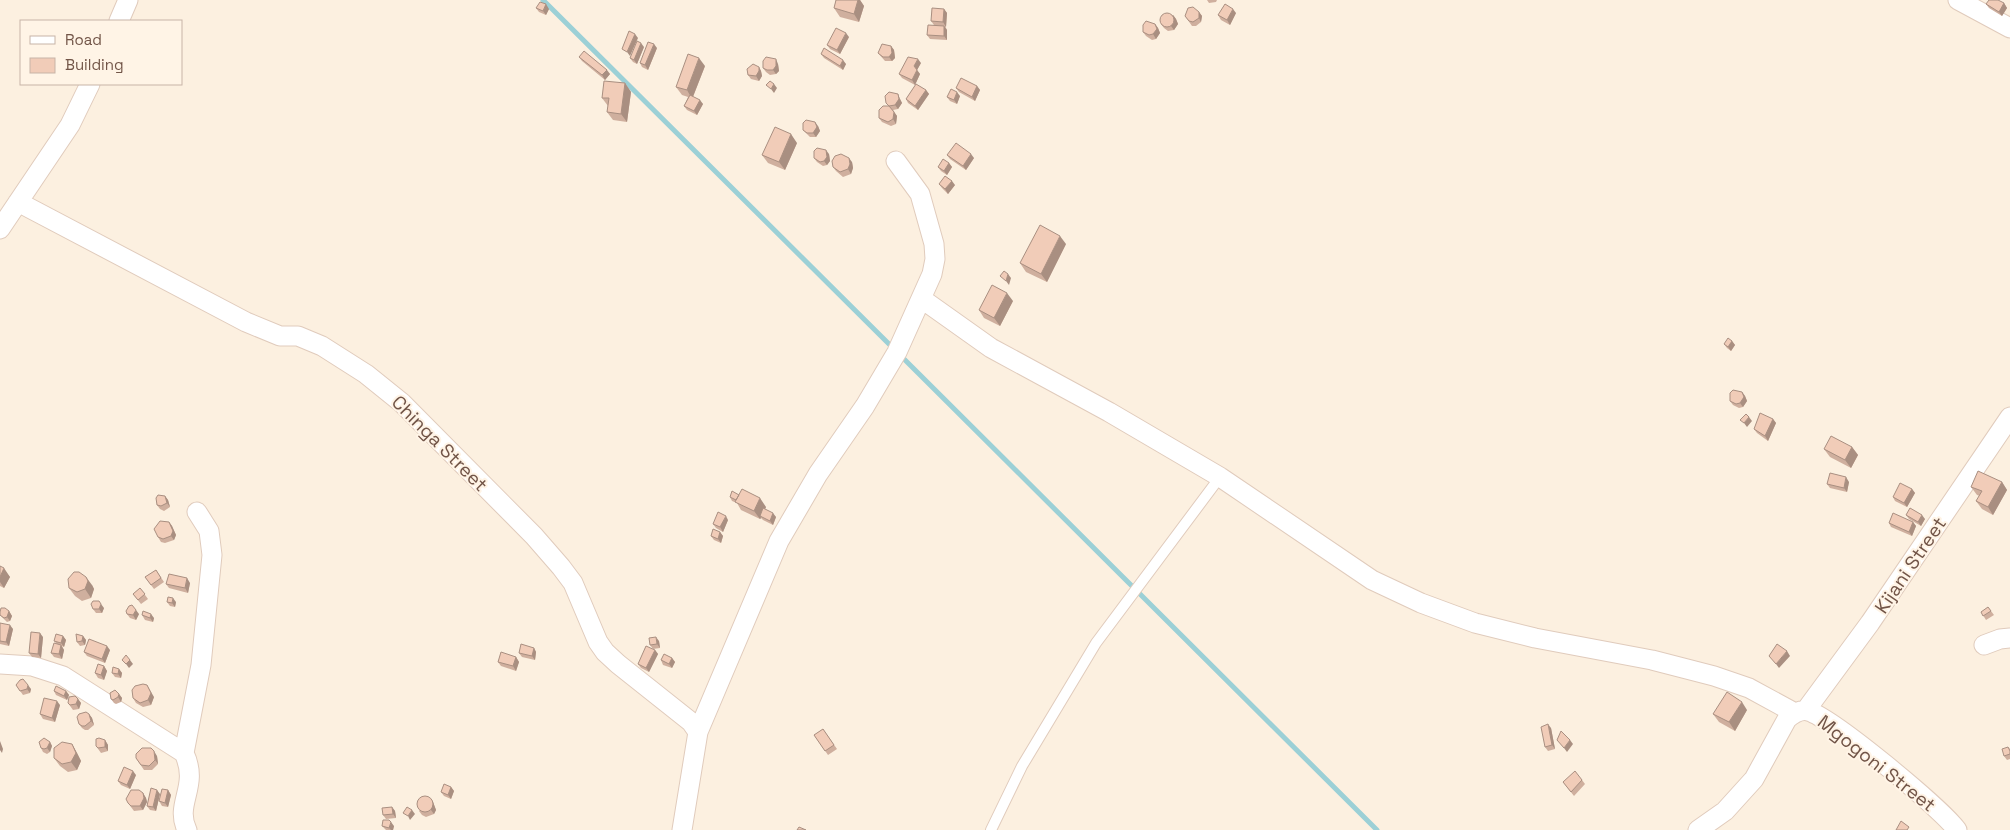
<svg xmlns="http://www.w3.org/2000/svg" width="2010" height="830" font-family="'Space Grotesk',sans-serif">
  <rect width="100%" height="100%" fill="#fcf0e0"/>
  <g fill="none" stroke-linecap="round" stroke-linejoin="round">
    <path stroke="#9cd0d6" stroke-width="5" d="M543 0 894 349
      M900 355 1377 830"/>
    <g stroke="#e0cbbc" stroke-width="12">
      <path id="lane" d="M991 830 1022 766 1096 643 1220 477"/>
    </g>
    <g stroke="#e0cbbc" stroke-width="21">
      <path id="street" d="M1958 0 2010 28
        M119 21 128 0
        M18 202 246 322 280 336H298L322 346 366 374 402 403 534 536 561 567 573 583 598 642 605 652 618 664 691 722 698 732 682 830
        M0 229 70 125 90 84
        M922 299 991 348 1109 412 1220 477 1372 580 1421 603 1475 623 1535 638 1652 660 1714 676 1749 688 1795 713
        M1984 645 2000 639 2010 638
        M0 664 32 666 63 676 184 753C200 787 174 803 187 830
        M1806 710 1870 623 2010 417
        M698 732 779 541 818 474 865 406 897 352 932 274 935 259 934 244 920 194 896 161
        M184 753 201 665 212 555 209 531 197 512
        M1698 830 1725 811 1754 779 1787 719C1793 714 1800 709 1808 711 1831 717 1941 808 1957 830"/>
    </g>
    <use href="#lane" stroke="#fff" stroke-width="10"/>
    <use href="#street" stroke="#fff" stroke-width="19"/>
  </g>
  <path fill="#cfaf9e" d="M836 0H860L864 6 859 22 840 17 834 8Z
    M1207 0H1217L1216 2 1209 3Z
    M2004 3 2007 8 2002 16 1989 8 1986 4Z
    M536 8 549 9 546 15 539 12Z
    M944 9 947 13 946 27 945 26 947 30V40L930 39 927 35 934 25 931 21Z
    M1199 12 1202 16 1201 22 1196 26H1192L1185 16Z
    M1236 13 1230 25 1221 20 1218 15Z
    M1173 15 1176 19 1178 24 1174 30 1168 31 1164 28 1161 24Z
    M1155 24 1158 28 1160 33 1156 39 1152 40 1146 36 1143 32Z
    M849 37 840 54 830 49 827 45Z
    M891 46 894 50 895 58 892 61H885L878 53Z
    M644 47 637 64 633 62 630 58Z
    M657 48 648 70 642 67 640 63Z
    M821 54 846 64 843 70 824 58Z
    M579 57 610 74 605 80 582 61Z
    M921 63 917 70 920 74 915 85 902 78 899 74Z
    M778 64 779 71 776 74 770 75 766 72 763 68Z
    M705 66 693 97 703 104 697 115 687 110 684 106 688 97 682 95 676 87Z
    M759 67 761 71 762 76 759 81 751 79 748 75Z
    M625 83 631 92 627 122 613 120 607 112 608 106 602 98Z
    M977 86 980 90 975 101 959 92 956 88Z
    M926 90 929 94 918 110 908 103 906 99Z
    M960 96 957 104 950 101 947 97Z
    M900 99 902 103 898 109 893 110 897 116 896 124 891 126 882 122 879 118 888 106Z
    M818 126 820 131 816 137H810L803 130Z
    M797 143 785 170 768 163 762 155Z
    M829 154 830 161 827 165 823 166 817 162 814 158Z
    M947 155 974 158 966 170 950 159Z
    M852 162 853 168 851 174 843 177 836 171 833 167Z
    M949 163 952 167 947 175 941 171 938 167Z
    M939 184 955 185 948 194 942 188Z
    M1066 244 1047 282 1026 272 1020 263Z
    M1013 301 1000 326 984 318 979 310Z
    M1732 341 1735 345 1731 351 1727 348 1724 344Z
    M1742 392 1745 396 1747 401 1743 407 1739 408 1733 405 1730 401Z
    M1773 419 1776 423 1768 441 1757 433 1754 429Z
    M1852 447 1858 455 1851 468 1830 457 1824 449Z
    M1849 482 1847 492 1830 488 1827 484Z
    M2002 482 2007 490 1993 515 1982 509 1976 501 1980 496 1977 495 1971 487Z
    M1912 489 1915 493 1907 507 1895 501 1893 497Z
    M165 496 168 500 170 507 164 511 160 509 157 505Z
    M730 497 766 507 765 509 776 517 773 525 763 520 761 518 760 519 741 510 737 503 732 501Z
    M1906 515 1925 519 1921 526 1909 519Z
    M728 520 723 532 716 528 713 524Z
    M169 522 172 526 176 535 174 540 165 543 161 542 158 537Z
    M1913 522 1916 526 1912 536 1891 527 1889 523Z
    M720 532 723 536 721 543 714 540 711 536Z
    M0 566 10 577 4 588 0 586Z
    M156 570 164 582 154 589 145 577Z
    M190 583 188 593 169 588 166 584Z
    M92 585 94 589 91 598 82 601 75 596 69 588Z
    M140 588 148 599 141 604 133 594Z
    M167 602H176L175 607 170 606Z
    M1988 607 1994 615 1986 620 1981 612Z
    M104 608 102 613H96L93 609Z
    M9 611 12 616 10 621 7 622 0 615V612Z
    M127 614H139L136 620 130 618Z
    M142 615 154 618 153 622 145 620Z
    M0 623 13 629 9 646 0 644Z
    M63 636 66 640 64 647 62 646 64 650 62 659 54 657 51 653 57 644 54 641Z
    M83 636 86 640 85 645 80 646 77 642Z
    M43 637 41 658 32 657 29 653Z
    M659 641 660 648 653 649 650 645Z
    M534 648 536 652 535 660 522 657 519 653Z
    M110 650 105 663 87 656 84 652Z
    M655 650 658 654 649 672 641 668 638 664Z
    M516 657 519 662 516 671 501 666 498 662Z
    M672 658 675 662 672 668 663 665 661 660Z
    M104 666 107 671 104 680 98 678 95 673Z
    M119 669 122 673 121 678 115 677 112 673Z
    M16 685 31 689 30 693 23 695Z
    M54 691H66L69 695 67 700 56 695Z
    M119 694 122 698 121 702 116 704 114 703 111 699Z
    M154 697 151 705 143 707 136 703 133 698Z
    M78 699 81 703 79 709 73 710 68 703Z
    M60 705 55 722 43 719 40 714Z
    M1747 710 1735 731 1719 722 1713 714Z
    M89 714 92 718 94 725 88 730H85L82 728 79 724Z
    M1551 728 1555 749 1548 751 1545 747Z
    M823 729 837 749 828 755 814 735Z
    M105 740 108 745V751L101 753 96 746Z
    M50 742 52 746 50 752 47 754 43 752 41 748Z
    M72 744 77 753 81 761 77 770 68 772 60 766 54 758Z
    M2008 747 2010 749V759L2007 760 2004 756Z
    M157 756 158 764 152 770H144L136 758Z
    M136 775 130 789 121 785 118 781Z
    M1582 780 1585 784 1574 796 1563 782Z
    M451 787 454 791 451 799 444 796 441 792Z
    M168 790 171 795 168 807 162 806 159 801Z
    M143 793 146 798 147 802 143 810 134 811 128 803Z
    M160 794 156 811 150 810 147 806Z
    M430 798 433 802 436 810 434 814 426 817 422 815 419 811Z
    M392 807 395 811 396 818 386 819 383 815Z
    M382 826H394L393 830H386Z"/>
  <path fill="#a98f81" d="M858 0H860L864 6 859 22 854 14Z
    M2004 3 2007 8 2002 16 1999 12Z
    M546 4 549 9 546 15 543 11Z
    M944 9 947 13 946 27 943 22Z
    M1233 9 1236 13 1230 25 1227 20Z
    M1199 12 1202 16 1201 22 1199 18Z
    M1173 15 1176 19 1178 24 1174 30 1171 26Z
    M1155 24 1158 28 1160 33 1156 39 1153 34Z
    M944 26 947 30V40L944 36Z
    M846 33 849 37 840 54 837 50Z
    M635 34 638 38 630 56 627 52Z
    M641 43 644 47 637 64 634 60Z
    M654 44 657 48 648 70 645 65Z
    M891 46 894 50 895 58 892 61 889 57Z
    M699 58 705 66 692 99 687 90Z
    M776 59 778 64 779 71 776 74 773 70Z
    M918 59 921 63 917 70 914 66Z
    M843 60 846 64 843 70 840 66Z
    M759 67 761 71 762 76 759 81 756 76Z
    M607 70 610 74 605 80 602 75Z
    M917 70 920 74 915 85 912 80Z
    M625 83 631 92 627 122 621 114Z
    M774 84 777 88 774 93 771 89Z
    M977 86 980 90 975 101 972 97Z
    M926 90 929 94 918 110 915 106Z
    M957 92 960 96 957 104 954 100Z
    M898 94 900 99 902 103 898 109 895 105Z
    M700 100 703 104 697 115 694 111Z
    M894 112 897 116 896 124 893 119Z
    M815 122 818 126 820 131 816 137 813 133Z
    M791 134 797 143 785 170 779 162Z
    M826 150 829 154 830 161 827 165 824 161Z
    M971 154 974 158 966 170 963 166Z
    M849 158 852 162 853 168 851 174 848 169Z
    M949 163 952 167 947 175 944 171Z
    M952 181 955 185 948 194 945 189Z
    M1060 236 1066 244 1047 282 1041 274Z
    M1008 274 1011 278 1009 285 1006 281Z
    M1007 293 1013 301 1000 326 994 318Z
    M1732 341 1735 345 1731 351 1728 347Z
    M1742 392 1745 396 1747 401 1743 407 1740 403Z
    M1749 417 1752 421 1747 427 1744 423Z
    M1773 419 1776 423 1768 441 1765 436Z
    M1852 447 1858 455 1851 468 1845 460Z
    M1846 477 1849 482 1847 492 1844 488Z
    M2002 482 2007 490 1993 515 1988 507Z
    M1912 489 1915 493 1907 507 1904 503Z
    M165 496 168 500 170 507 167 503Z
    M760 498 766 507 761 517 760 516 761 518 760 519 754 511Z
    M773 513 776 517 773 525 770 521Z
    M1922 515 1925 519 1921 526 1918 522Z
    M726 516 728 520 723 532 720 527Z
    M169 522 172 526 176 535 174 540 171 536Z
    M1913 522 1916 526 1912 536 1909 532Z
    M720 532 723 536 721 543 718 539Z
    M4 568 10 577 4 588 0 582V577Z
    M86 577 92 585 94 589 91 598 85 589Z
    M187 578 190 583 188 593 185 588Z
    M173 598 176 602 175 607 172 603Z
    M101 604 104 608 102 613 99 609Z
    M136 610 139 614 136 620 133 615Z
    M9 611 12 616 10 621 7 617Z
    M151 614 154 618 153 622 150 618Z
    M10 625 13 629 9 646 6 642Z
    M40 633 43 637 41 658 38 654Z
    M63 636 66 640 64 647 61 643Z
    M83 636 86 640 85 645 82 641Z
    M656 637 659 641 660 648 657 644Z
    M61 645 64 650 62 659 59 654Z
    M107 646 110 650 105 663 102 659Z
    M534 648 536 652 535 660 532 656Z
    M655 650 658 654 649 672 646 668Z
    M1787 651 1790 656 1779 668 1776 664Z
    M516 657 519 662 516 671 513 666Z
    M672 658 675 662 672 668 669 664Z
    M130 660 133 664 129 668 126 664Z
    M104 666 107 671 104 680 101 675Z
    M119 669 122 673 121 678 118 674Z
    M28 685 31 689 30 693 27 689Z
    M147 685 154 697 151 705 148 700Z
    M66 691 69 695 67 700 64 696Z
    M119 694 122 698 121 702 118 697Z
    M78 699 81 703 79 709 76 704Z
    M57 701 60 705 55 722 52 718Z
    M1742 702 1747 710 1735 731 1729 722Z
    M89 714 92 718 94 725 91 721Z
    M1548 724 1551 728 1555 749 1552 745Z
    M105 740 108 745V751L105 747Z
    M1570 740 1573 744 1567 752 1564 748Z
    M0 741 3 749 2 753 0 750Z
    M50 742 52 746 50 752 47 748Z
    M72 744 77 753 81 761 77 770 71 762Z
    M154 751 157 756 158 764 155 760Z
    M133 771 136 775 130 789 127 785Z
    M451 787 454 791 451 799 448 795Z
    M157 790 160 794 156 811 153 807Z
    M168 790 171 795 168 807 165 803Z
    M143 793 146 798 147 802 143 810 140 806Z
    M430 798 433 802 436 810 434 814 431 810Z
    M392 807 395 811 396 818 393 814Z
    M412 810 415 814 410 820 408 816Z
    M391 822 394 826 393 830H391L389 828Z"/>
  <path fill="#f1ccb8" stroke="#a98f81" d="M836 0H858L854 14 834 8Z
    M1989 0H1998L2004 3 1999 12 1986 4Z
    M540 2 546 4 543 11 536 8Z
    M1225 4 1233 9 1227 20 1218 15Z
    M1193 7 1199 12V18L1193 22 1189 21 1185 16 1188 8Z
    M932 8 944 9 943 22 931 21Z
    M1160 20a7 7 0 1 1 14 0a7 7 0 1 1-14 0Z
    M1146 21 1155 24 1157 29 1153 34 1149 35 1143 32V25Z
    M928 25 944 26V36L927 35Z
    M836 28 846 33 837 50 827 45Z
    M629 31 635 34 627 52 622 49Z
    M637 41 641 43 634 60 630 58Z
    M648 42 654 44 645 65 640 63Z
    M882 44 891 46 892 53 889 57H883L878 53Z
    M824 48 843 60 840 66 821 54Z
    M584 51 607 70 602 75 579 57Z
    M688 54 699 58 687 90 676 87Z
    M766 57 776 59V66L773 70H767L763 68V61Z
    M908 57 918 59 914 66 917 70 912 80 899 74Z
    M753 64 759 67V71L756 76 748 75 747 69Z
    M961 78 977 86 972 97 956 88Z
    M604 81 625 83 621 114 607 112 609 98H602Z
    M770 81 774 84 771 89 766 85Z
    M916 84 926 90 915 106 906 99Z
    M951 89 957 92 954 100 947 97Z
    M889 92 898 94 899 99 895 105 889 106 886 103 885 96Z
    M690 95 700 100 694 111 684 106Z
    M883 106H889L894 112 893 119 888 122 879 118V110Z
    M806 120 815 122 817 127 813 133H807L803 130V123Z
    M775 127 791 134 779 162 762 155Z
    M956 143 971 154 963 166 947 155Z
    M817 148 826 150 827 157 824 161 820 162 814 158V151Z
    M841 154 849 158 850 164 848 169 840 172 833 167 832 161 835 156Z
    M943 159 949 163 944 171 938 167Z
    M945 176 952 181 945 189 939 184Z
    M1040 225 1060 236 1041 274 1020 263Z
    M1004 271 1008 274 1006 281 1000 276Z
    M992 285 1007 293 994 318 979 310Z
    M1728 338 1732 341 1728 347 1724 344Z
    M1733 390 1742 392 1744 397 1740 403 1736 404 1730 401V393Z
    M1760 413 1773 419 1765 436 1754 429Z
    M1746 414 1749 417 1744 423 1740 420Z
    M1831 436 1852 447 1845 460 1824 449Z
    M1978 471 2002 482 1988 507 1976 501 1982 491 1971 487Z
    M1830 473 1846 477 1844 488 1827 484Z
    M1900 483 1912 489 1904 503 1893 497Z
    M742 489 760 498 754 511 735 502Z
    M732 491 739 495 736 500 730 497Z
    M158 495 165 496 167 503 161 506 157 505 156 498Z
    M763 508 773 513 770 521 760 516Z
    M1910 508 1922 515 1918 522 1906 515Z
    M718 512 726 516 720 527 713 524Z
    M1893 513 1913 522 1909 532 1889 523Z
    M160 521 169 522 173 531 171 536 163 539 158 537 154 529Z
    M713 529 720 532 718 539 711 536Z
    M0 566 4 568 0 577Z
    M156 570 161 578 151 585 145 577Z
    M74 572H79L86 577 88 581 85 589 77 592 69 588 68 579Z
    M169 574 187 578 185 588 166 584Z
    M140 588 145 594 138 600 133 594Z
    M168 597 173 598 172 603 167 602Z
    M93 601H99L101 604 99 609H93L91 604Z
    M132 605 136 610 133 615 127 614 126 611 129 606Z
    M1988 607 1991 611 1983 616 1981 612Z
    M1 608H5L9 611 7 617 4 618 0 615V612Z
    M143 611 151 614 150 618 142 615Z
    M0 623 10 625 6 642 0 641Z
    M31 632 40 633 38 654 29 653Z
    M56 634 63 636 61 643 54 641Z
    M76 634 83 636 82 641 77 642Z
    M656 637 657 644 650 645 649 638Z
    M89 639 107 646 102 659 84 652Z
    M54 643 61 645 59 654 51 653Z
    M521 644 534 648 532 656 519 653Z
    M1777 644 1787 651 1776 664 1769 656Z
    M646 646 655 650 646 668 638 664Z
    M501 652 516 657 513 666 498 662Z
    M664 654 672 658 669 664 661 660Z
    M126 655 130 660 126 664 122 660Z
    M98 664 104 666 101 675 95 673Z
    M113 667 119 669 118 674 112 673Z
    M23 679 28 685 27 689 20 691 16 685 20 680Z
    M143 684 147 685 151 693 148 700 140 703 133 698 132 690 135 686Z
    M56 686 66 691 64 696 54 691Z
    M115 690 119 694 118 697 113 700 111 699 110 693Z
    M1727 692 1742 702 1729 722 1713 714Z
    M75 696 78 699 76 704 70 705 68 703 69 697Z
    M44 698 57 701 52 718 40 714Z
    M86 712 89 714 91 721 85 726H82L79 724 77 717 79 714Z
    M1548 724 1552 745 1545 747 1541 727Z
    M823 729 834 745 825 751 814 735Z
    M1561 731 1570 740 1564 748 1557 740Z
    M44 738 50 742 47 748 44 749 41 748 39 742Z
    M99 738 105 740V747L98 748 96 746V739Z
    M62 742 72 744 76 753 71 762 62 764 54 758V748Z
    M2008 747 2010 751V754L2004 756 2002 749Z
    M142 748H151L154 751 155 760 149 766 141 765 136 758V754Z
    M124 767 133 771 127 785 118 781Z
    M1575 771 1582 780 1571 792 1563 782Z
    M444 784 451 787 448 795 441 792Z
    M151 788 157 790 153 807 147 806Z
    M162 789 168 790 165 803 159 801Z
    M131 790H139L143 793 144 798 140 806H131L128 803 126 799Z
    M417 804a8 8 0 1 1 16 0a8 8 0 1 1-16 0Z
    M392 807 393 814 383 815 382 808Z
    M407 807 412 810 408 816 403 813Z
    M383 820H389L391 822 389 828 382 826Z
    M1901 821 1909 827 1907 830H1896Z
    M799 827 806 830H797Z"/>
  <g text-anchor="middle" stroke-width="4" stroke-linejoin="round" paint-order="stroke">
    <g font-size="19" fill="#725548" stroke="#fff4e6">
      <text transform="translate(440 443) rotate(45)" y="7">Chinga Street</text>
      <text transform="translate(1910 565) rotate(-56)" y="7">Kijani Street</text>
      <text transform="translate(1877 763) rotate(38)" y="7">Mgogoni Street</text>
    </g>
  </g>
  <rect x="20" y="20" width="162" height="65" fill="#fff4e6" stroke="#c7b4a7"/>
  <rect x="30" y="36" width="25" height="8" fill="#ffffff" stroke="#c7b4a7"/>
  <text x="65" y="45" font-size="15" fill="#725548">Road</text>
  <rect x="30" y="58" width="25" height="15" fill="#f1ccb8" stroke="#c7b4a7"/>
  <text x="65" y="70" font-size="15" fill="#725548">Building</text>
</svg>
